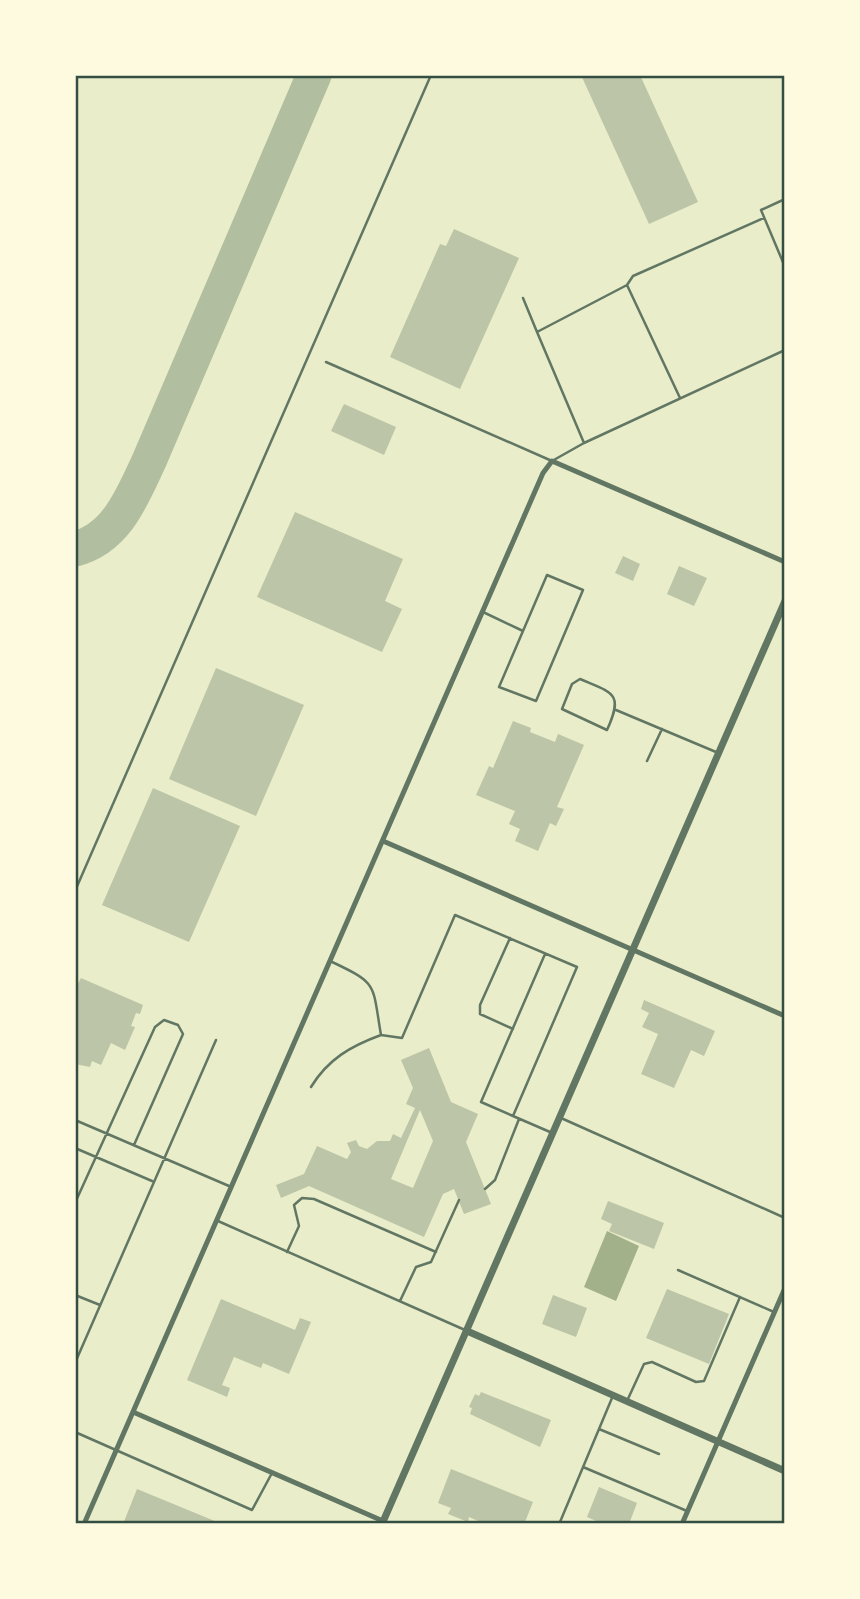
<svg xmlns="http://www.w3.org/2000/svg" width="860" height="1599" font-family="Lato,sans-serif">
  <rect width="100%" height="100%" fill="#e9edc9"/>
  <path fill="#a3b18a" d="M607 1231 639 1246 616 1301 584 1287Z"/>
  <g fill="none" stroke-linecap="round" stroke-linejoin="round">
    <path stroke="#b2bea0" stroke-width="35" d="M75 549C117 538 132 497 149 461L314 75"/>
  </g>
  <path fill="#bcc5a7" fill-rule="evenodd" d="M581 75H640L698 202 649 224Z
    M454 229 519 258 460 389 390 357 440 244 446 246Z
    M344 404 396 427 384 455 331 431Z
    M295 512 403 559 385 601 402 609 382 652 257 597Z
    M623 556 640 564 633 581 615 573Z
    M679 566 707 578 694 606 667 594Z
    M216 668 304 705 256 816 169 779Z
    M513 721 531 728 530 732 555 742 558 734 584 745 557 807 564 809 556 826 550 823 538 851 515 841 520 829 509 824 515 811 476 795 489 766 493 768Z
    M153 788 240 826 189 942 102 905Z
    M81 978 143 1005 140 1014 136 1013 131 1026 135 1027 125 1050 111 1043 101 1065 92 1061 90 1067 75 1064V984L77 985Z
    M644 1000 715 1031 704 1056 691 1050 674 1088 641 1074 658 1034 642 1027 649 1013 641 1009Z
    M429 1048 451 1102 478 1114 466 1142 491 1204 464 1214 454 1189 443 1194 424 1237 309 1186 281 1198 276 1185 304 1174 317 1146 347 1159 351 1152 347 1143 356 1140 359 1146 367 1149 377 1141H390L393 1134 401 1138 415 1108 406 1104 413 1088 401 1060ZM420 1110 433 1141 413 1188 391 1179Z
    M608 1201 664 1223 654 1249 609 1231 612 1224 601 1219Z
    M667 1289 729 1314 709 1364 646 1338Z
    M553 1295 587 1308 576 1337 542 1324Z
    M221 1299 295 1330 300 1318 311 1322 289 1374 263 1363 261 1368 234 1357 222 1385 230 1388 227 1397 187 1380Z
    M481 1392 551 1420 540 1447 470 1414 472 1408 469 1407 475 1394 479 1396Z
    M451 1469 533 1502 525 1522 530 1524H485L469 1517 468 1522 448 1514 451 1508 438 1503Z
    M599 1487 637 1503 629 1524H603L587 1517Z
    M137 1489 222 1524H123Z"/>
  <g fill="none" stroke-linecap="round" stroke-linejoin="round">
    <path stroke="#617663" stroke-width="2.5" d="M785 199 761 210 785 267
      M523 298 537 332
      M326 362 552 461 584 443 785 350
      M680 398 627 285 633 276 764 218
      M584 443 537 332 627 285
      M483 612 523 631 499 687 536 701 583 590 547 575 523 631
      M580 679C613 693 624 693 607 730L562 709 572 684Z
      M616 710 716 752
      M647 761 662 729
      M75 891 431 75
      M510 938 480 1005V1014L513 1029
      M381 1035 402 1038 455 915 577 967 513 1116 550 1132
      M311 1087C328 1059 351 1046 381 1035 372 983 379 984 330 961
      M513 1116 481 1102 545 954
      M561 1118 785 1218
      M75 1120 229 1186
      M75 1148 152 1181
      M485 1189 495 1180 519 1119
      M75 1203 155 1027 164 1020 178 1025 183 1034 134 1145
      M218 1221 465 1330
      M287 1252 299 1226 294 1205 302 1198 314 1199 436 1252
      M678 1270 774 1312
      M75 1295 100 1305
      M400 1301 416 1267 431 1262 459 1200
      M75 1363 216 1040
      M627 1401 644 1364 652 1362 696 1382 704 1381 740 1297
      M599 1429 659 1454
      M75 1432 252 1510 272 1473
      M583 1467 687 1511
      M564 1524 560 1522 612 1398"/>
    <path stroke="#617663" stroke-width="5" d="M383 841 785 1016
      M133 1412 383 1521
      M84 1524 543 473 552 461 785 562
      M682 1524 785 1288"/>
    <path stroke="#617663" stroke-width="7" d="M467 1331 785 1471
      M382 1524 785 601"/>
  </g>
  <rect width="860" height="1599" fill="none" stroke="#fefae0" stroke-width="154"/>
  <rect x="77" y="77" width="706" height="1445" fill="none" stroke="#344e41" stroke-width="2.5"/>
</svg>
